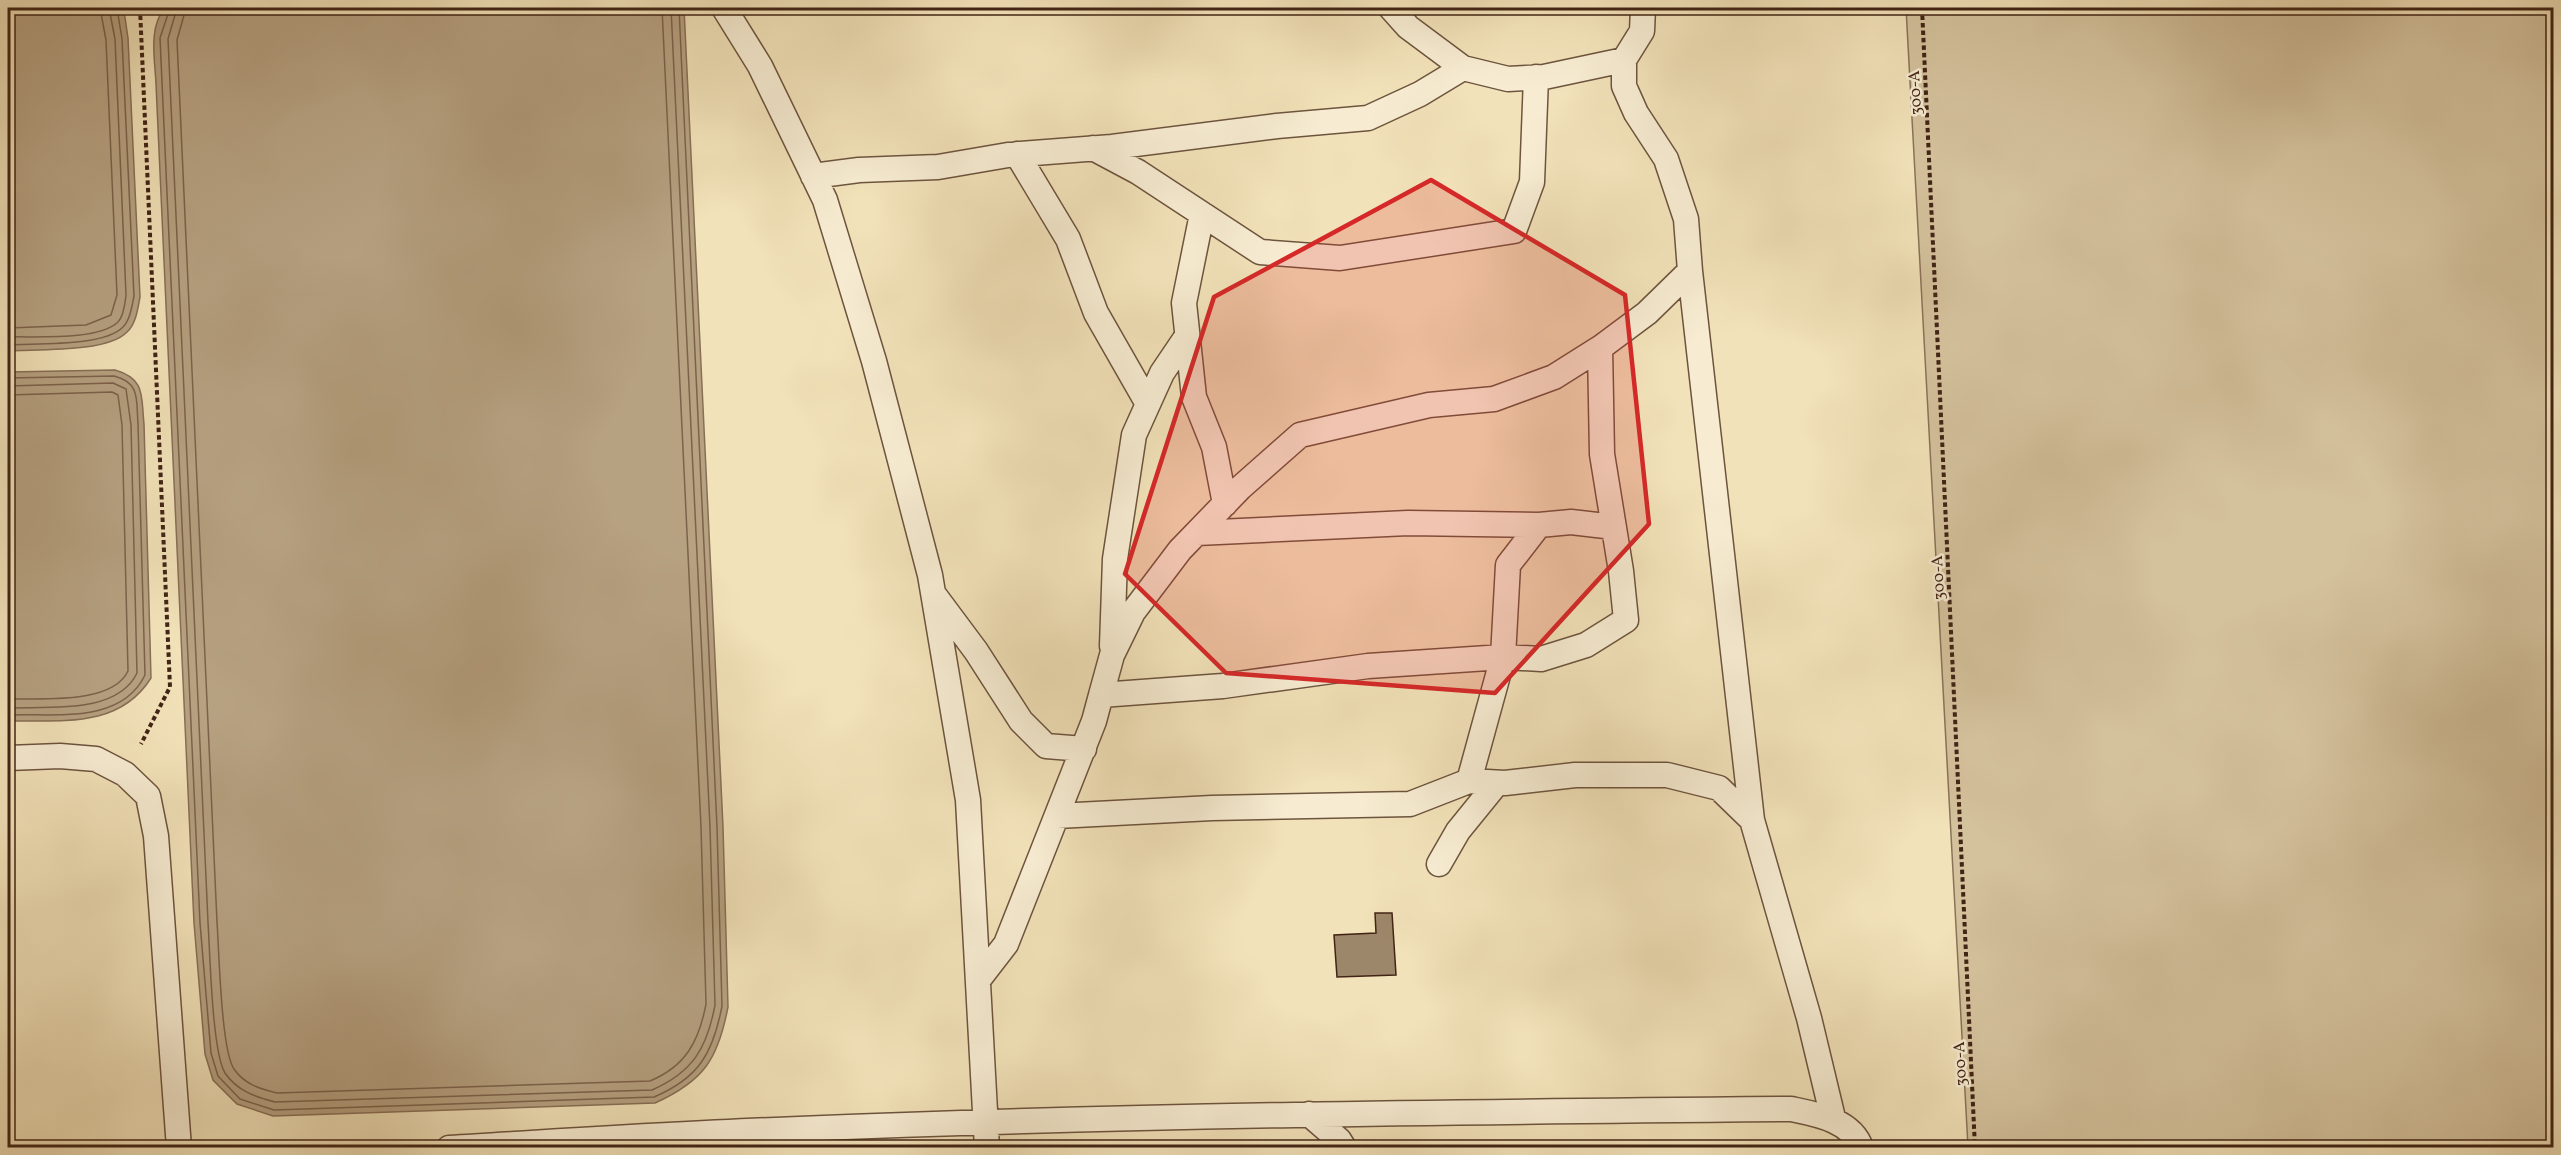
<svg xmlns="http://www.w3.org/2000/svg" width="2561" height="1155" font-family="Vollkorn,serif">
  <rect width="100%" height="100%" fill="#f2e2b9"/>
  <filter id="stains"><feTurbulence type="fractalNoise" baseFrequency=".00333" numOctaves="4"/><feColorMatrix values="0 0 0 0 .2 0 0 0 0 .09 0 0 0 0 .02 0 0 0 .5 -.17"/></filter>
  <radialGradient id="worn" r=".72"><stop offset=".6" stop-color="#630" stop-opacity="0"/><stop offset="1" stop-color="#630" stop-opacity=".3"/></radialGradient>
  <path fill="#d4c29d" stroke="#8a7359" stroke-width="1.5" d="M1906 8H2553V1147H1968Z"/>
  <path fill="#b6a181" stroke="#876f56" stroke-width="1.5" d="M8 8H121L124 11 128 38 140 297C138 308 136 324 127 332 107 353 36 349 8 351Z
    M165 8H684L723 827 728 1007C718 1059 704 1081 655 1103L273 1116 237 1104 213 1080 205 1054 194 923 156 84C155 60 148 27 165 8Z
    M115 370C146 379 141 396 144 424L151 678C119 729 61 720 8 721V372Z"/>
  <g fill="none" stroke-linecap="round" stroke-linejoin="round">
    <path stroke="#7c624b" stroke-width="1.5" d="M170 8 160 38 200 923 211 1053 218 1076 240 1099 274 1110 654 1097C699 1078 713 1053 722 1006L717 827 679 8
      M177 8 168 39 208 922C210 952 212 1052 225 1073 237 1091 256 1097 275 1102L652 1090C693 1072 707 1048 715 1005L710 827 671 8
      M186 8 177 40 217 922C219 949 221 1050 234 1069 244 1084 260 1089 277 1093L650 1081C686 1066 699 1041 706 1004L701 827 662 8
      M8 328 86 325 111 315 117 295 106 40 100 8
      M8 337C34 336 98 341 118 322 124 316 125 303 126 295L115 39 109 8
      M8 345C35 343 104 347 123 327 130 320 132 306 134 296L122 39 117 8
      M8 378 114 376C141 383 136 400 138 424L145 675C121 725 53 713 8 715
      M8 386 113 383 126 389 131 425 137 673C117 715 47 706 8 708
      M8 395 112 392 118 395 122 425 128 671C112 705 40 698 8 699"/>
  </g>
  <path fill="#9d876a" stroke="#412415" stroke-width="1.5" d="M1375 913H1392L1396 975 1337 977 1334 935 1376 933Z"/>
  <g fill="none" stroke-linecap="round" stroke-linejoin="round">
    <g stroke="#6d543e" stroke-width="27">
      <path id="lane" d="M724 8 760 66 825 200 874 361 930 575 968 800 987 1148
        M1391 8 1408 27 1463 68 1508 79 1544 77 1624 60
        M1643 8 1642 31 1624 60V86L1636 113 1666 159 1686 219 1690 271 1647 313 1600 348 1554 377 1494 399 1429 405 1300 435 1240 488 1180 550 1133 612 1112 655 1101 695 1223 686 1368 666 1503 657 1469 781 1505 783 1575 775H1667L1719 788 1752 820 1809 1018 1833 1118
        M1093 148 1138 172 1260 252 1340 258 1514 231 1532 182 1536 77
        M1017 154 1068 239 1096 313 1148 404
        M813 176 859 170 938 167 1008 155 1112 147 1277 126 1368 118 1420 94 1463 68
        M1202 214 1184 303 1194 397 1214 447 1225 504
        M1690 271 1752 820
        M1600 348 1602 454 1621 571 1626 620 1586 645 1541 659 1503 657 1508 565 1539 525 1571 522 1614 527
        M1197 533 1408 523 1539 525
        M935 596 976 651 1021 721 1046 746 1084 749
        M1112 646 1115 559 1134 435 1162 373 1187 336
        M8 758 60 756 96 759 125 774 148 796 156 836 179 1148
        M1057 816 1212 808 1410 804 1469 781
        M1439 864 1458 831 1497 783
        M979 979 1006 944 1094 721 1101 695
        M1309 1114 1339 1140 1344 1148
        M449 1148C566 1141 683 1133 799 1129 1130 1115 1461 1112 1791 1109 1815 1114 1852 1120 1861 1148"/>
    </g>
    <path stroke="#412415" stroke-width="4" stroke-dasharray="4.5 3" stroke-linecap="butt" d="M140 8 170 687 141 744
      M1922 8 1975 1148"/>
    <use href="#lane" stroke="#f7ecd2" stroke-width="24"/>
  </g>
  <path fill="#d62828" fill-opacity="0.2" stroke="#d62828" stroke-width="4.5" stroke-linejoin="round" d="M1431 180 1625 295 1649 524 1495 693 1226 673 1125 574 1214 297Z"/>
  <g text-anchor="middle" stroke-width="5" stroke-linejoin="round" paint-order="stroke">
    <g font-size="16" fill="#412415" stroke="#f7ecd2">
      <text transform="translate(1914 93) rotate(-93)" y="6">300-A</text>
      <text transform="translate(1937 578) rotate(-93)" y="6">300-A</text>
      <text transform="translate(1959 1064) rotate(-93)" y="6">300-A</text>
    </g>
  </g>
  <rect width="2561" height="1155" fill="none" stroke="#f2e2b9" stroke-width="30"/>
  <rect x="9" y="9" width="2543" height="1137" fill="none" stroke="#412415" stroke-width="3"/>
  <rect x="15" y="15" width="2531" height="1125" fill="none" stroke="#412415" stroke-width="1.5"/>
  <rect width="100%" height="100%" filter="url(#stains)"/>
  <rect width="100%" height="100%" fill="url(#worn)"/>
</svg>
